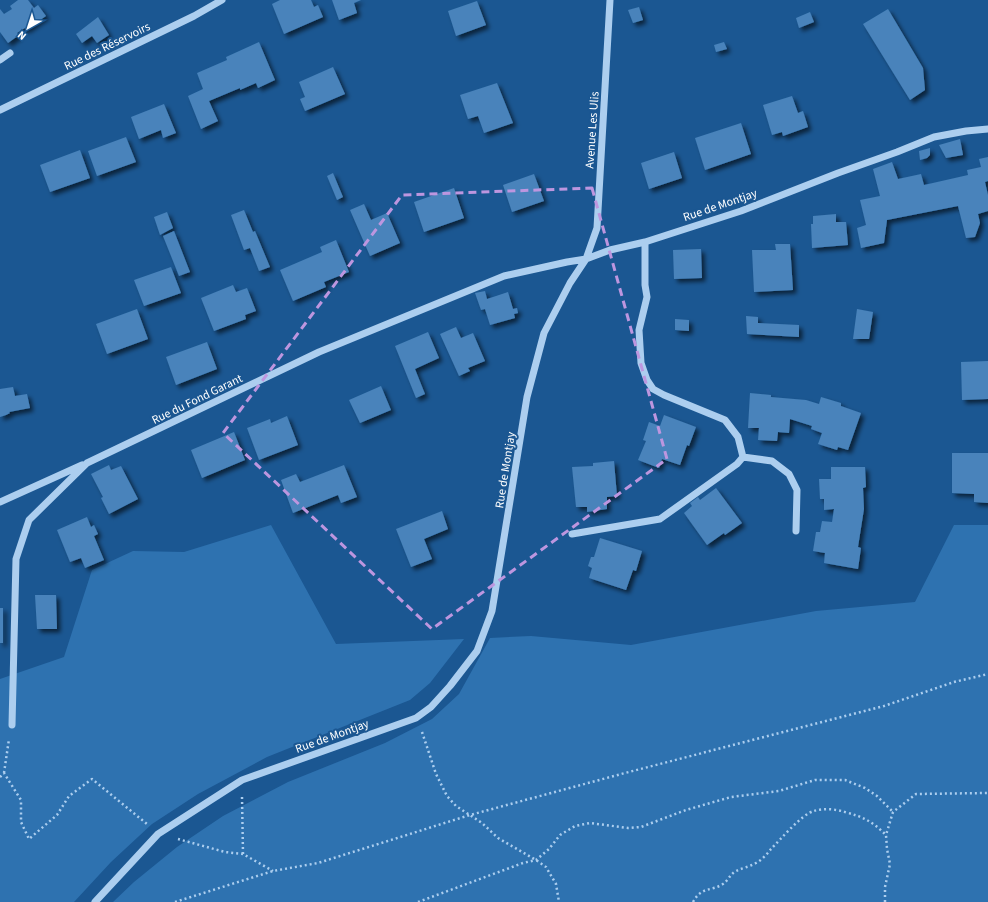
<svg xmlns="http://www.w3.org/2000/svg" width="988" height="902" font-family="'Source Sans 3',sans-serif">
  <defs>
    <filter id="shadow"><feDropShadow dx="3.5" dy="3.5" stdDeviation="2" flood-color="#0009"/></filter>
  </defs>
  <rect width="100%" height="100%" fill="#1b5792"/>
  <path fill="#2e72b0" d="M271 525 336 644 464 639 430 683 410 700 267 757 198 794 152 824 111 862 74 902H0V679L64 657 92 570 133 551 184 552Z
    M954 525H988V902H113L134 882 177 847 223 816 288 782 385 743 432 719 459 694 490 638 531 636 631 645 816 611 915 602Z"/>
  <path fill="#4883bb" filter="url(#shadow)" d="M18 0H28L34 8 38 5 46 16 26 30 25 28 17 33 19 35 8 43 0 32V9L4 14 12 9 10 6Z
    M280 0H311L314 7 318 5 323 17 284 34 272 4Z
    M332 0H361L354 3 357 13 339 20Z
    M477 1 486 25 456 36 448 11Z
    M639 7 643 20 633 23 628 10Z
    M888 9 923 68 925 90 910 100 863 24Z
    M810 12 814 22 799 28 796 18Z
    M98 17 109 35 97 43 92 36 82 43 76 34Z
    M259 42 275 80 258 88 256 83 240 90V88L209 101 218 121 201 129 188 96 203 89 197 73 227 60 226 57Z
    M724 42 727 49 716 52 714 45Z
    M333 67 345 94 305 111 300 99 305 97 299 82Z
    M497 83 513 123 484 133 478 116 468 119 460 95Z
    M792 96 798 113 803 111 808 127 783 136 782 132 772 135 763 105Z
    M164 104 176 133 163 138 161 130 139 139 131 117Z
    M741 123 751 154 705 170 695 138Z
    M126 137 136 162 97 176 88 151Z
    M960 139 963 155 946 158 939 145Z
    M930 148V155L927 158 920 160 919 151Z
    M80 150 90 178 50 192 40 165Z
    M674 152 682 178 649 189 641 163Z
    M988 157V181L985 182 988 195V211L978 214 980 223 975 237 966 238 958 206 887 220 884 243 861 248 857 228 866 225 860 200 880 196 873 169 892 162 898 179 921 174 924 185 968 175 967 170 981 167 979 159Z
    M333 173 343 197 337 200 327 176Z
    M534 174 544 201 512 212 503 185Z
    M454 188 464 218 424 232 414 202Z
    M364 204 371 220 387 213 400 243 370 256 350 210Z
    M244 210 253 232 255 231 270 267 259 271 250 248 244 250 231 215Z
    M167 212 173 228 160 235 154 217Z
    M836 214V222H846L848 245 812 248 811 224H813V216Z
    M174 231 190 272 179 276 163 236Z
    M336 240 349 272 324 282 326 287 293 301 280 270 322 252 320 247Z
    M775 244H790L793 290 754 292 752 250H776Z
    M701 249 702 278 674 279 673 250Z
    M171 267 181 293 144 306 134 280Z
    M233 285 236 292 247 288 256 311 245 315 246 319 214 331 201 298Z
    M485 291 487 299 508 292 513 309 517 308 518 313 514 314 515 318 490 325 485 309 481 310 475 293Z
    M137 309 148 339 107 354 96 324Z
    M857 309 873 312 869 339H853Z
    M746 316 758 317V323L799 325V337L747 334Z
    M675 319 689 320V331L675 330Z
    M456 327 461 338 473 333 485 361 468 368 470 371 459 376 440 334Z
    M428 332 439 358 415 369 425 394 416 398 395 346Z
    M207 342 217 369 176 385 166 357Z
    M988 361V399L962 400 961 362Z
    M381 386 391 410 360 423 349 400Z
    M13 387 15 396 27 394 30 408 9 412 10 413 6 415 0 417V389Z
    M750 393 771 395V397L806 400 819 404 821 397 841 403V406L861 413 848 450 838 447 837 450 818 444 822 433 811 429 812 426 790 419 789 433 778 432 777 441 758 440 759 428H748Z
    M664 415 696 427 689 446 687 445 680 465 662 459 659 468 638 460 646 441 643 440 649 422 660 426Z
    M287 416 298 445 259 460 247 428 270 419 271 423Z
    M234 432 245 460 202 478 191 450Z
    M952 453H988V503L974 502V494L952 493Z
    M614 461 617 496 607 497V509L587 512V507H576L572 467 593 466V463Z
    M109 465 111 470 121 466 138 499 109 514 101 498 103 497 91 474Z
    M344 465 357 497 341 503 338 495 293 513 281 480 296 474 300 482Z
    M831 467H865L866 487 863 488 864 509 858 547 861 548 858 569 824 563 825 553 813 551 816 532H820L822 521 832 522 834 509 824 510V499H820L819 479H831Z
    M716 488 742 523 725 535 724 533 707 545 684 513 692 506 690 503 698 497 700 500Z
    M442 511 448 529 424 539 432 559 411 567 396 529Z
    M87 517 91 527 94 525 98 534 94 536 104 560 85 568 81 558 70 562 57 530Z
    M600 538 642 551 636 571 633 570 626 590 589 578 592 568 588 566 591 557H594Z
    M35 595H56L57 629H37Z
    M0 608H3V643H0Z"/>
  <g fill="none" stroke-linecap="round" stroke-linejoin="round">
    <path stroke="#acceef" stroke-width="2.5" stroke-dasharray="2 3" stroke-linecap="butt" d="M422 732 436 774 447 796 456 806 482 823 498 838 536 860 546 867 556 884 559 902
      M4 773 9 739
      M0 777 4 773 21 800V822L29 839 57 815 69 796 92 779 147 824
      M242 797 243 854
      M178 839 225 852 243 854 273 871
      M175 902 273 871 318 863 470 815 625 773 884 706 954 682 988 674
      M418 902 523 863 536 860 549 849 560 835 575 826 590 823 628 828 641 827 686 810 731 797 779 791 815 780H845L865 788 877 796 893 812
      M693 902C702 886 710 892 723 884 728 881 730 874 736 871 742 868 749 867 756 863 762 860 767 854 771 849 780 840 803 813 814 811 823 808 836 809 845 812 863 817 872 821 886 835
      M885 902V887L890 864 887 849 886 835 893 812 916 794 988 793"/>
    <path stroke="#acceef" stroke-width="7" d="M0 60 10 53
      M0 110 194 16 222 0
      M743 457 772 461 789 474 797 490 796 531
      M0 502 82 465
      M572 534 660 519 737 464 743 457 738 437 725 420 664 395 653 389 647 380 641 363 639 330 647 297 645 285V242
      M12 725 16 559 29 520 87 463 319 352 504 276 567 262 586 259 610 250 645 242 741 211 838 173 897 152 934 137 966 131 988 129
      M95 902 158 834 242 780 416 718 431 707 450 686 477 651 492 611 527 397 544 333 570 283 586 259 597 228 610 0"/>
  </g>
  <path fill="none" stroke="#bd96df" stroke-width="3" stroke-dasharray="8 5" stroke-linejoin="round" d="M592 188 667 459 432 629 223 433 402 195Z"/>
  <g text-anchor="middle" stroke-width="4" stroke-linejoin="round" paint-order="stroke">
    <g font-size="12" fill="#fff" stroke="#1b5792">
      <text transform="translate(107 46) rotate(-26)" y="4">Rue des Réservoirs</text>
      <text transform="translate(592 130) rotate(-86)" y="4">Avenue Les Ulis</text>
      <text transform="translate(720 205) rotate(-19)" y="4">Rue de Montjay</text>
      <text transform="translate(197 399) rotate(-26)" y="4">Rue du Fond Garant</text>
      <text transform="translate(505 470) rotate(-81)" y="4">Rue de Montjay</text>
      <text transform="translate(332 736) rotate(-20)" y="4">Rue de Montjay</text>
    </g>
  </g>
  <g transform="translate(28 28) rotate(219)" stroke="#1b5792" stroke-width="3" paint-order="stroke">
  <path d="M0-3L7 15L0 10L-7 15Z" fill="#ffffff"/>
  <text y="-6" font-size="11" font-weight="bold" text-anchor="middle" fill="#ffffff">N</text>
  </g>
</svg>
